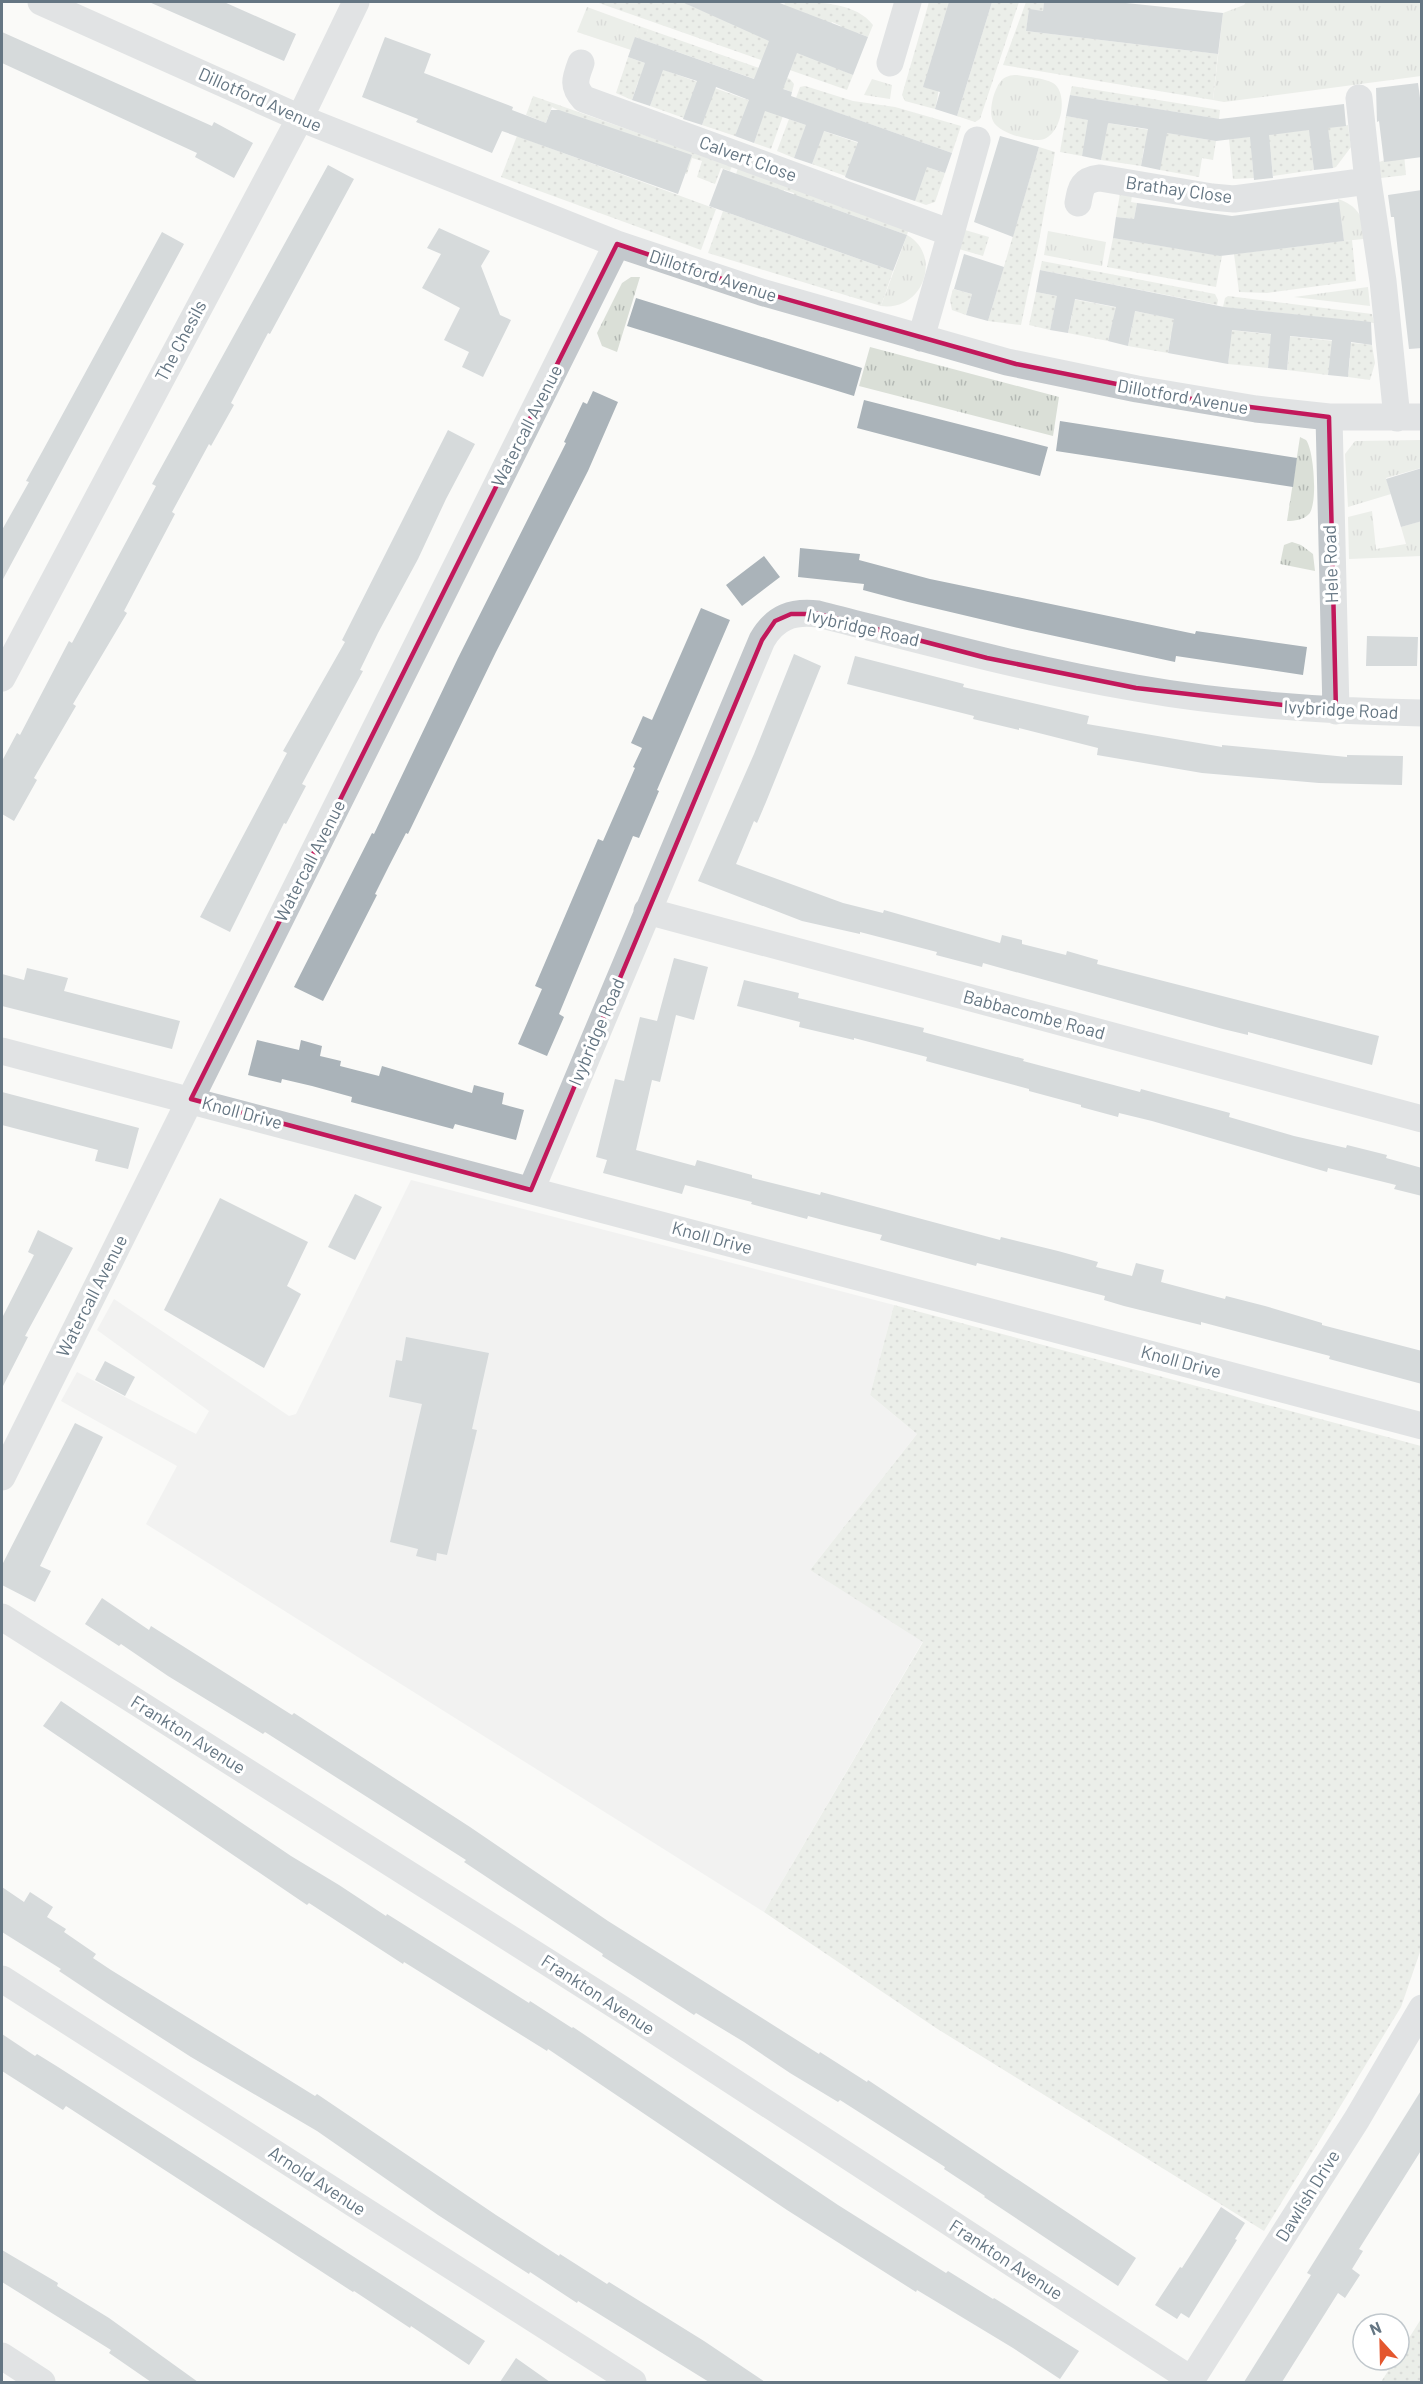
<svg xmlns="http://www.w3.org/2000/svg" width="1423" height="2384" font-family="Barlow,sans-serif">
  <defs>
    <pattern id="grass-tufts" width="24" height="20" patternUnits="userSpaceOnUse" patternTransform="scale(1.5)"><rect width="24" height="20" fill="#dadfd7"/><path d="M3 7l-1-3M5 7V3M7 7l1-3M15 17l-1-3M17 17v-4M19 17l1-3" fill="none" stroke="#b4b9b4"/></pattern>
    <pattern id="park-dots" width="8" height="8" patternUnits="userSpaceOnUse" patternTransform="scale(1.5)"><rect width="8" height="8" fill="#dadfd7"/><path d="M2 2h.1M6 6h.1" fill="none" stroke="#b4b9b4" stroke-width="1.8" stroke-linecap="round"/></pattern>
  </defs>
  <rect width="100%" height="100%" fill="#fafaf8"/>
  <path fill="#e8e9e9" d="M411 1180 894 1305 870 1395 917 1434 810 1570 923 1641 764 1912 146 1524 177 1466 61 1401 77 1372 196 1434 209 1411 97 1330 114 1299 289 1416 296 1414Z"/>
  <path fill="url(#grass-tufts)" d="M1246 2H1421V76L1224 102 1213 100 1223 13 1244 5Z
    M587 7 639 26 631 50 577 32Z
    M1017 75C1028 77 1044 78 1053 83 1070 93 1061 142 1037 140 1024 139 999 133 993 121 988 111 994 89 1001 81 1005 76 1011 75 1017 75Z
    M872 79 892 85 890 99 864 95Z
    M1338 199C1358 206 1362 216 1367 235L1363 239 1344 241Z
    M1048 231 1106 242 1102 266 1044 255Z
    M907 235C943 255 923 312 881 306Z
    M631 277H640L617 352 602 346 597 333 622 283Z
    M1368 287 1370 306 1294 297Z
    M870 347 1059 397 1053 436 859 386Z
    M1300 437 1306 440C1314 450 1318 504 1309 514 1303 520 1295 521 1287 521Z
    M1421 440V468L1386 478 1391 494 1348 507 1345 454 1355 441Z
    M1372 511 1376 549 1406 544 1401 527 1421 521V556L1349 559 1348 517Z
    M1292 542 1301 545 1313 554 1315 571 1280 564 1284 545Z"/>
  <path fill="url(#park-dots)" d="M596 2H688L689 5 853 75 847 90Z
    M781 2C812 2 854 0 873 25L868 37 858 33 852 50 834 43 841 26 832 22 824 39 778 20 785 3Z
    M929 2H954L967 6 944 18C934 47 944 78 935 109L905 101 902 95Z
    M992 2H1019L980 119 975 122 957 116Z
    M1026 2H1044L1043 11 1029 10 1026 31 1218 54 1213 100 1003 65Z
    M639 26 790 79 794 84 792 92 635 37Z
    M628 57 784 113 771 149 754 143 760 125 735 136 702 125 708 107 684 118 650 106 656 88 638 82 632 100 616 93Z
    M805 86 853 101 895 107 961 126 952 153 796 98 800 87Z
    M1072 86 1220 110 1219 119 1070 95Z
    M533 96 732 166 730 171 721 168 715 184 697 177 702 161 692 158 687 174 667 167 552 107 546 123 526 115Z
    M1066 116 1216 141 1213 160 1202 158 1199 177 1160 170 1153 149 1144 148 1141 166 1101 160 1104 142 1086 138 1082 156 1060 152Z
    M789 119 945 173 935 202 926 205 812 164 818 146 801 140 794 158 777 151Z
    M1348 125 1351 147 1336 167 1333 168 1330 149 1312 152 1314 170 1273 176 1271 157 1252 159 1254 178 1233 179 1229 139Z
    M517 136 716 209 701 250 501 177Z
    M1039 147 1055 152 1039 241 1021 325 988 321Z
    M1404 154 1406 175 1381 178 1379 162Z
    M738 168 909 228 907 235 812 201 807 217 789 210 794 193 784 190 778 206 766 185 757 181 731 190Z
    M1120 194 1132 196 1131 202 1137 203 1134 219 1116 217Z
    M723 211 893 271 881 306 708 253Z
    M965 230 989 237 983 256 959 249Z
    M1113 238 1222 256 1216 287 1107 267Z
    M1352 240 1356 281 1267 293 1239 292 1234 254Z
    M1042 261 1215 294 1218 300 1217 305 1040 270Z
    M953 289 972 294 966 315 952 310 950 300Z
    M1036 292 1212 326 1181 336 1171 335 1168 353 1128 346 1132 327 1113 322 1108 341 1068 333 1072 315 1054 312 1050 330 1029 325Z
    M1228 296 1372 314 1374 323 1223 307 1225 298Z
    M1221 329 1372 345 1375 363 1370 380 1348 377 1350 358 1331 355 1328 375 1287 370 1289 351 1270 349 1268 368 1228 364 1230 346 1220 344Z
    M894 1305 1421 1446V1949L1401 2007 1264 2231 936 2028 764 1912 923 1642 810 1570 917 1434 870 1395Z
    M1421 2319V2382H1381L1395 2360H1399V2354Z"/>
  <path fill="#aab3b9" d="M149 2H224L296 34 284 61Z
    M682 2H777L868 37 853 75 797 53 783 89 792 92 791 96 952 153 945 173 927 167 915 201 849 179 845 177 858 142 824 131 812 164 794 158 806 125 765 111 754 143 735 136 749 100 716 87 702 125 683 119 697 81 663 70 650 106 632 100 645 63 628 57 635 37 754 79 769 41Z
    M949 2H992L957 116 935 109 940 92 923 87Z
    M1044 2H1116L1223 13 1218 54 1026 31 1029 9 1043 11Z
    M2 32 212 126 214 122 253 143 234 178 195 157 197 153 2 63Z
    M385 37 431 54 424 73 513 107 512 110 546 123 551 110H559L692 155 678 194 502 131 492 153 416 122 418 119 362 97Z
    M1418 83 1422 113V157L1384 162 1379 121 1377 122 1376 88Z
    M1070 95 1220 119 1344 104 1346 126 1328 128 1333 168 1314 170 1309 130 1269 135 1273 178 1254 180 1250 137 1216 141 1167 133 1160 170 1141 166 1148 129 1108 123 1101 160 1082 156 1088 120 1066 116Z
    M1000 136 1039 147 1013 237 974 222Z
    M328 165 354 179 270 334 268 333 231 403 234 405 211 446 209 444 172 512 175 514 124 611 127 613 73 704 76 706 34 778 37 780 14 821 2 814V761L17 733 20 735 69 641 72 643 156 486 152 484Z
    M723 169 907 235 893 271 709 206Z
    M1422 190V348L1409 349 1394 217H1391L1388 195Z
    M1339 202 1344 241 1220 256 1113 238 1116 217 1134 219 1137 203 1232 216Z
    M439 228 490 251 481 266 500 315 511 320 483 377 462 367 469 352 444 340 460 308 422 288 441 254 427 248Z
    M162 232 184 244 2 581V530L29 482 26 481 42 452Z
    M964 254 1004 267 988 321 966 315 972 294 954 289Z
    M1040 270 1224 307 1371 322 1372 345 1351 342 1348 377 1328 375 1332 340 1290 336 1287 370 1268 368 1271 334 1232 330 1228 364 1168 353 1174 319 1135 311 1128 346 1108 341 1116 307 1075 299 1068 333 1050 330 1057 296 1036 292Z
    M636 298 862 368 854 396 627 326Z
    M593 391 618 402 588 471 496 652 408 834 406 833 389 866 375 894 377 895 323 1001 294 987 372 833 374 834 458 658 566 443 564 442 583 402 587 404Z
    M864 400 1048 447 1040 476 857 428Z
    M1060 421 1297 458 1293 487 1056 451Z
    M448 430 475 444 446 499 418 559 378 633 360 670 363 671 302 784 306 786 286 824 284 823 230 932 200 917 287 753 283 751 345 642 342 640Z
    M1422 468V521L1401 527 1386 479Z
    M800 548 860 554 859 560 930 579 1195 634 1196 631 1307 647 1303 675 1176 656 1175 662 1027 630 908 602 863 590 864 584 798 577Z
    M764 556 780 577 742 606 726 585Z
    M701 608 730 620 657 790 659 791 639 838 633 836 559 1014 564 1017 547 1056 518 1044 542 989 535 986 598 839 603 841 635 768 633 767 642 748 631 743 643 716 652 720Z
    M1367 636 1418 637 1417 666H1366Z
    M794 654 821 666 766 802 757 823 754 821 736 864 843 903 883 913 884 910 1000 943 1002 935 1022 940V944L1066 955 1067 951 1098 960 1097 964 1379 1036 1372 1065 1248 1032V1035L1223 1029 983 963 982 967 936 955 937 952 860 932V934L802 921 698 881 754 754Z
    M855 656 964 684 963 687 1089 716 1087 724 1222 747V745L1347 757V755L1403 756 1402 785 1319 783 1202 773 1097 755 1098 748 1019 728V730L973 719 974 716 847 684Z
    M674 958 708 967 694 1020 676 1015 660 1082 652 1080 636 1150 695 1166 697 1160 752 1175V1178L820 1195 821 1192 1000 1240 1001 1237 1058 1251 1098 1262 1096 1267 1132 1276 1136 1263 1164 1270 1161 1282 1225 1299 1226 1296 1265 1306 1322 1323V1325L1422 1351V1384L1329 1359 1330 1356 1292 1346 1201 1322V1325L1124 1306 1104 1300 1105 1296 977 1263 976 1266 880 1240 882 1235 842 1225 808 1216 807 1219 751 1204 752 1202 685 1185 682 1194 603 1173 607 1160 596 1157 615 1079 624 1081 640 1017 657 1021Z
    M27 968 68 978 64 991 180 1021 172 1049 2 1006V974L24 980Z
    M744 980 799 993 798 998 924 1028 923 1032 1024 1059 1023 1061 1140 1092 1141 1089 1159 1094 1230 1113 1229 1117 1294 1136 1346 1148 1347 1145 1387 1155 1386 1158 1422 1168V1196L1394 1189 1396 1185 1328 1168 1327 1172 1152 1121 1119 1113 1118 1117 1081 1107V1105L1029 1091V1089L926 1061 927 1057 854 1038V1040L799 1027 800 1022 737 1006Z
    M257 1040 299 1050 301 1040 322 1046 320 1056 341 1061 340 1066 379 1076 382 1066 472 1093 474 1085 504 1093 502 1104 524 1110 516 1140 455 1124 453 1129 351 1102 352 1097 312 1086 282 1079 281 1083 248 1075Z
    M2 1092 139 1128 128 1169 95 1161 98 1150 2 1125Z
    M355 1194 382 1207 355 1260 328 1247Z
    M220 1198 308 1242 287 1286 301 1294 264 1368 164 1310Z
    M38 1230 73 1248 25 1336 28 1337 2 1388V1318L34 1255 28 1252Z
    M406 1337 489 1353 472 1429 477 1430 447 1555 437 1553 436 1561 416 1556 418 1549 390 1542 422 1404 389 1397 396 1360 402 1361Z
    M105 1361 135 1377 125 1396 95 1380Z
    M75 1423 103 1437 40 1566 51 1571 35 1602 2 1585V1565Z
    M102 1598 149 1630 151 1626 292 1715 294 1713 470 1827 608 1921 819 2054 820 2052 867 2082 868 2080 1136 2258 1118 2286 984 2197 985 2196 944 2169 945 2167 840 2100 838 2102 790 2073 744 2042 696 2013 694 2015 602 1956 603 1954 464 1862 466 1860 265 1732 263 1734 168 1676 121 1644 119 1646 85 1624Z
    M61 1701 291 1856 339 1885 386 1916 387 1914 529 2003 530 2001 572 2028 573 2027 838 2205 946 2273 948 2271 993 2299 994 2298 1079 2351 1060 2379 1013 2348 917 2290 916 2292 787 2210 548 2049 547 2051 404 1962 403 1964 309 1903 307 1905 43 1726Z
    M2 1887 24 1902 30 1892 53 1907 47 1917 66 1929 64 1932 96 1954 93 1958 111 1970 315 2096 317 2094 496 2215 559 2256 560 2254 607 2284 609 2282 704 2341 765 2382H709L578 2301 577 2303 530 2272 529 2274 438 2215 317 2131 191 2057 107 2003 59 1971 61 1969 2 1932Z
    M2 2034 35 2056 37 2054 58 2067 485 2341 469 2365 411 2326 410 2328 354 2291 353 2292 66 2106 63 2110 2 2071Z
    M1422 2089V2149L1359 2249 1363 2251 1352 2269 1360 2275 1345 2298 1338 2293 1282 2382H1244L1311 2275 1307 2273Z
    M1221 2207 1245 2223 1235 2239 1237 2240 1189 2318 1181 2313 1177 2319 1155 2305 1180 2267 1182 2268Z
    M2 2250 58 2283 57 2286 109 2318 198 2382H151L109 2353 111 2350 2 2282Z
    M516 2358 550 2382H500Z"/>
  <g fill="none" stroke-linecap="round" stroke-linejoin="round">
    <path stroke="#c3c8cc" stroke-width="27" d="M41 2 300 118 617 244 761 292 1007 362 1137 389 1256 409 1329 417H1422
      M581 63C575 79 572 86 584 99L951 233 921 338
      M890 63 908 2
      M1359 98 1368 181
      M1078 203C1081 187 1082 180 1100 178L1212 197 1234 199 1368 181 1383 281 1397 418
      M951 233 977 140
      M1329 417 1336 711
      M2 678 300 118 356 2
      M647 911 1422 1119
      M2 1051 1422 1426
      M531 1190 762 640C775 617 793 611 818 614 924 641 1029 670 1136 688 1231 705 1326 711 1422 713
      M2 1477 617 244
      M2 1617 631 2015 1192 2380
      M2 1979 633 2382
      M2 2356 42 2382
      M1190 2382 1357 2119 1422 2008"/>
  </g>
  <path d="M0 0H1423V2384H0ZM617 244 761 292 1016 364 1202 401 1329 417 1336 711 1136 688 987 658 818 614H791L775 621 762 640 531 1190 191 1099Z" fill="#fafaf8" fill-opacity=".55" fill-rule="evenodd"/>
  <path fill="none" stroke="#c2185b" stroke-width="4.5" stroke-linejoin="round" d="M617 244 761 292 1016 364 1202 401 1329 417 1336 711 1136 688 987 658 818 614H791L775 621 762 640 531 1190 191 1099Z"/>
  <g text-anchor="middle" stroke-width="6" stroke-linejoin="round" paint-order="stroke">
    <g font-size="18" fill="#657683" stroke="#fff">
      <text transform="translate(260 100) rotate(24)" y="6">Dillotford Avenue</text>
      <text transform="translate(748 159) rotate(20)" y="6">Calvert Close</text>
      <text transform="translate(1179 190) rotate(8)" y="6">Brathay Close</text>
      <text transform="translate(713 276) rotate(18)" y="6">Dillotford Avenue</text>
      <text transform="translate(181 341) rotate(-62)" y="6">The Chesils</text>
      <text transform="translate(1183 397) rotate(10)" y="6">Dillotford Avenue</text>
      <text transform="translate(527 426) rotate(-63)" y="6">Watercall Avenue</text>
      <text transform="translate(1331 564) rotate(-92)" y="6">Hele Road</text>
      <text transform="translate(863 628) rotate(13)" y="6">Ivybridge Road</text>
      <text transform="translate(1341 710) rotate(3)" y="6">Ivybridge Road</text>
      <text transform="translate(310 861) rotate(-63)" y="6">Watercall Avenue</text>
      <text transform="translate(1034 1015) rotate(15)" y="6">Babbacombe Road</text>
      <text transform="translate(597 1032) rotate(-67)" y="6">Ivybridge Road</text>
      <text transform="translate(242 1113) rotate(15)" y="6">Knoll Drive</text>
      <text transform="translate(712 1238) rotate(15)" y="6">Knoll Drive</text>
      <text transform="translate(92 1296) rotate(-63)" y="6">Watercall Avenue</text>
      <text transform="translate(1181 1362) rotate(15)" y="6">Knoll Drive</text>
      <text transform="translate(188 1735) rotate(32)" y="6">Frankton Avenue</text>
      <text transform="translate(598 1995) rotate(33)" y="6">Frankton Avenue</text>
      <text transform="translate(317 2181) rotate(33)" y="6">Arnold Avenue</text>
      <text transform="translate(1308 2196) rotate(-58)" y="6">Dawlish Drive</text>
      <text transform="translate(1006 2260) rotate(33)" y="6">Frankton Avenue</text>
    </g>
  </g>
  <rect width="1423" height="2384" fill="none" stroke="#657683" stroke-width="6"/>
  <g transform="translate(1381 2342) rotate(338)"><circle r="28" fill="#ffffff" stroke="#c1c8cd" stroke-width="1.5"/>
  <path d="M0-4.5L10 22L0 15L-10 22Z" fill="#e4572e"/>
  <text y="-9" font-size="16" font-weight="bold" text-anchor="middle" fill="#657683">N</text>
  </g>
</svg>
